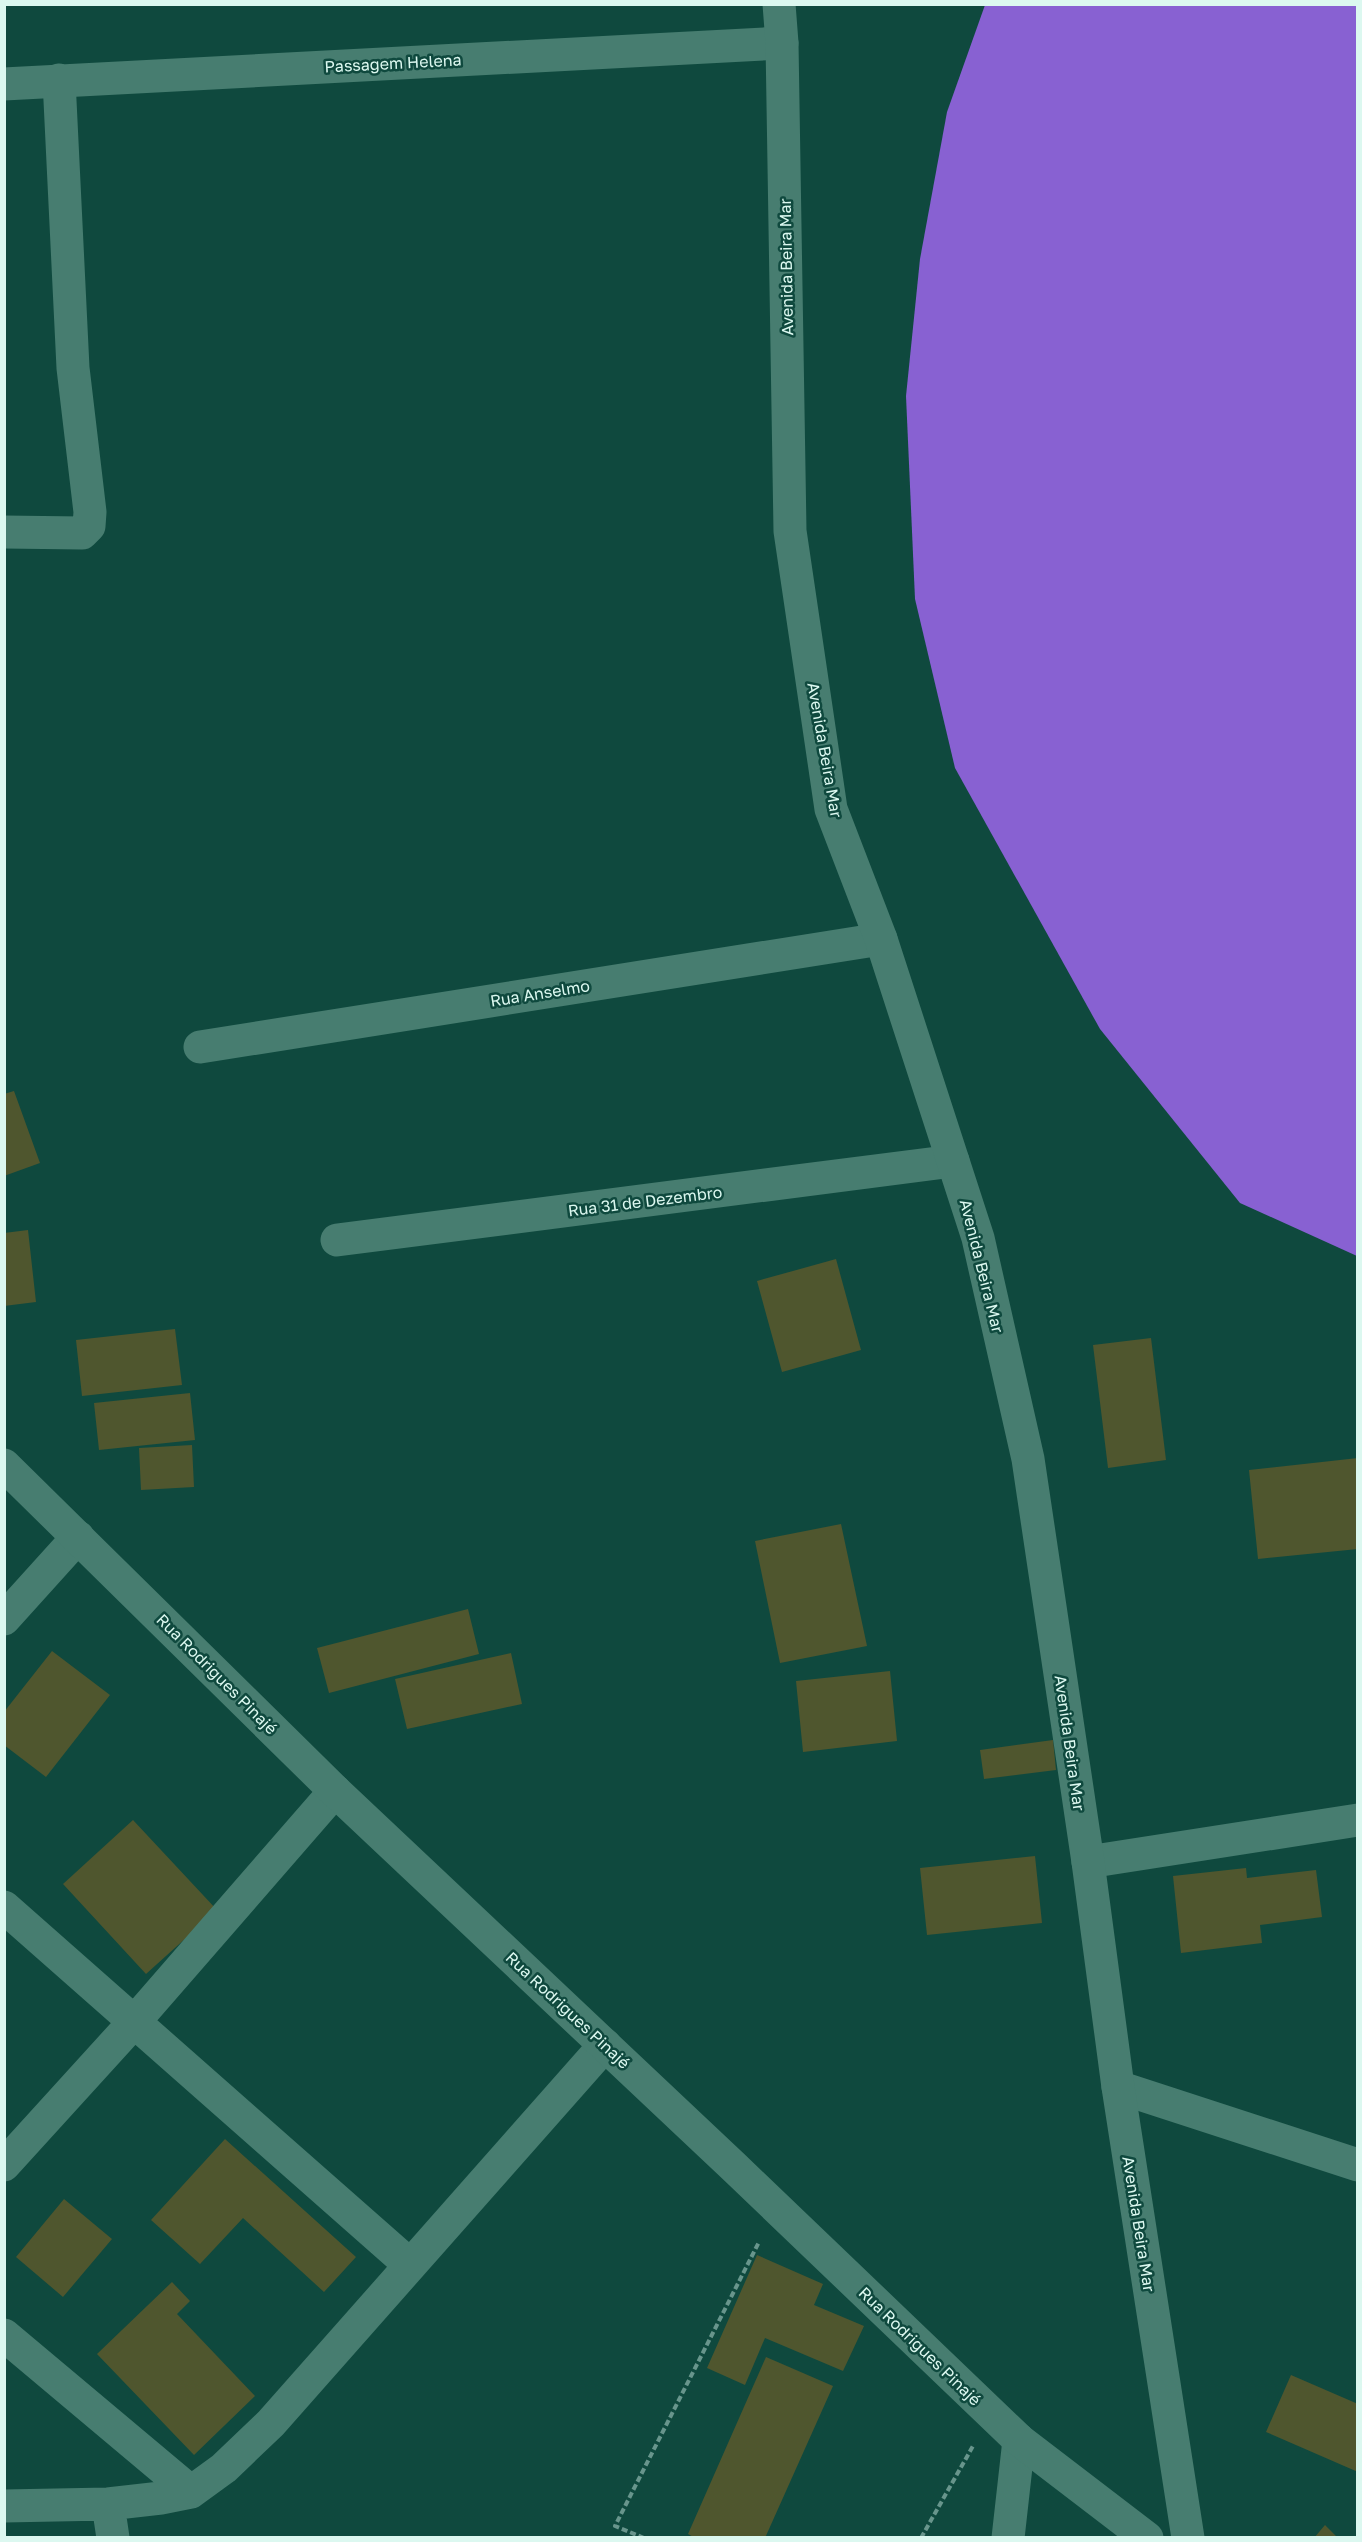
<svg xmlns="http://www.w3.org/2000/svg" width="1362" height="2542" font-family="'Golos Text',sans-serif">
  <rect width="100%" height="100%" fill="#0f493e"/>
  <path fill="#8861d2" d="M985 5H1357V1256L1240 1203 1100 1029 955 768 915 599 906 396 920 259 947 112Z"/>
  <path fill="#4f562e" d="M14 1091 40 1163 4 1176V1094Z
    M28 1230 36 1302 4 1306V1233Z
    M836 1259 861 1350 782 1372 757 1281Z
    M175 1329 182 1385 82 1396 76 1340Z
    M1151 1338 1166 1460 1108 1468 1093 1345Z
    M190 1393 195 1440 99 1450 94 1403Z
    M192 1445 194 1487 141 1490 139 1448Z
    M1358 1458V1549L1258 1559 1249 1470Z
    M841 1524 867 1646 780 1663 755 1541Z
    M468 1609 479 1654 329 1693 317 1648Z
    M52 1651 110 1695 46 1777 4 1745V1712Z
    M511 1653 522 1704 407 1729 395 1679Z
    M890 1671 897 1741 803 1752 796 1681Z
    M1053 1740 1056 1770 984 1779 980 1750Z
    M133 1820 217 1910 146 1974 63 1884Z
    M1035 1856 1042 1923 927 1935 920 1868Z
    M1246 1868 1247 1878 1316 1870 1322 1917 1260 1925 1262 1943 1181 1953 1173 1876Z
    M225 2139 356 2257 324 2292 243 2218 200 2264 151 2220Z
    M64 2199 112 2239 63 2297 16 2257Z
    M757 2255 823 2284 814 2305 864 2326 843 2371 765 2338 745 2385 707 2368Z
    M172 2282 190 2301 177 2314 255 2396 194 2455 97 2354Z
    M766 2357 833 2386 765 2538H695L688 2534Z
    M1291 2375 1358 2404V2472L1266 2432Z
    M1325 2525 1338 2538H1314Z"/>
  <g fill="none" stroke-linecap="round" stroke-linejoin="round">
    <path stroke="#68958c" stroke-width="4" stroke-dasharray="6 3" stroke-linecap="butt" d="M644 2538 615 2526 759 2242
      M921 2538 973 2446"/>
    <path stroke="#477d70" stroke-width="33" d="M4 84 782 43
      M4 532 82 533 89 526 90 512 73 368 59 80
      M200 1047 881 939
      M337 1240 953 1161
      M4 1619 78 1537
      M1088 1862 1358 1820
      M4 1907 410 2265
      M1118 2087 1358 2165
      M4 2165 135 2021 335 1791
      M4 2335 191 2492
      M108 2504 113 2538
      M4 2506 108 2504 161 2498 191 2492 224 2468 271 2423 605 2045
      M1008 2538 1019 2440"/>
    <path stroke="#477d70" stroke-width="33" d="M4 1465 335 1791 734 2167 1019 2440 1147 2538"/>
    <path stroke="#477d70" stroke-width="33" d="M779 4 782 43 790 531 831 809 881 939 978 1238 1028 1459 1088 1862 1118 2087 1188 2538"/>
  </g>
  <g text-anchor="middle" stroke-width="5" stroke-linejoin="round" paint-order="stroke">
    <g font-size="16" fill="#dcf8f0" stroke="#0f493e">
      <text transform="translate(393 63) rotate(-3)" y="6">Passagem Helena</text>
      <text transform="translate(786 267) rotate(-91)" y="6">Avenida Beira Mar</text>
      <text transform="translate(825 750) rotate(80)" y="6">Avenida Beira Mar</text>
      <text transform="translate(540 993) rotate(-9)" y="6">Rua Anselmo</text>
      <text transform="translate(645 1201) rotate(-7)" y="6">Rua 31 de Dezembro</text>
      <text transform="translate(982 1266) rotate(76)" y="6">Avenida Beira Mar</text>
      <text transform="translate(217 1674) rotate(45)" y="6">Rua Rodrigues Pinajé</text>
      <text transform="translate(1070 1743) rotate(82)" y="6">Avenida Beira Mar</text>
      <text transform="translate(568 2010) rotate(43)" y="6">Rua Rodrigues Pinajé</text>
      <text transform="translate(1139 2224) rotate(81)" y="6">Avenida Beira Mar</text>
      <text transform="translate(920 2346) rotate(44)" y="6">Rua Rodrigues Pinajé</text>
    </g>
  </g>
  <rect width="1362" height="2542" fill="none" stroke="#dcf8f0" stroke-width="12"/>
</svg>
